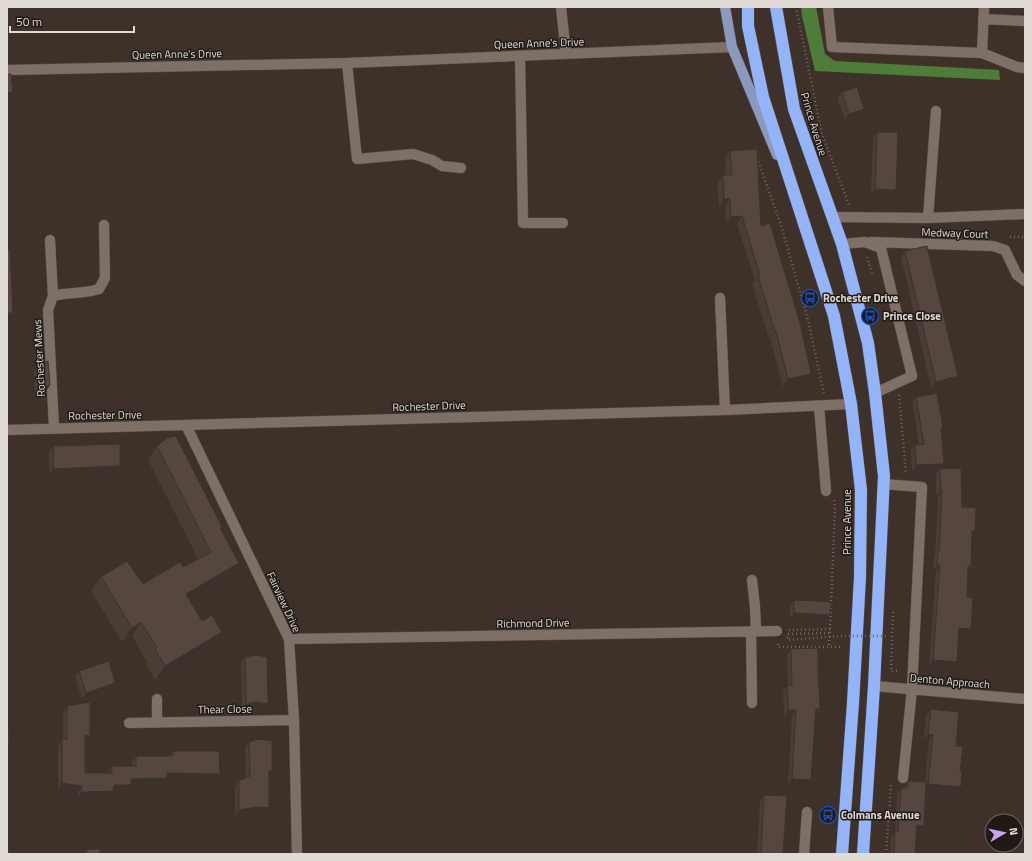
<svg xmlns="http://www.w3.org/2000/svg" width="1032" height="861" font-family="'Titillium Web',sans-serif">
  <rect width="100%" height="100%" fill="#3e3129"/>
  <path fill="#4e7d3a" d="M801 7H816L825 54 835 61 999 70 1000 80 815 71 802 16Z"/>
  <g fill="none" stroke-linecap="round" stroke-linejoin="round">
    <g stroke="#5a4f48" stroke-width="11">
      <path id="minor" d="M561 7 566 54
        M828 7 832 47 982 53 984 7
        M983 19 1025 21
        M982 53 1017 67 1025 68
        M520 56 523 223H563
        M347 63 357 159 413 154 432 160 442 166 461 168
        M7 70 347 63 732 47
        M832 217 928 218 936 111
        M928 218 1025 214
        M50 240 53 296 48 310 54 428
        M871 242 993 246 1005 250 1017 275 1025 281
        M842 244 865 242 881 248 912 376 875 393
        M53 296C69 292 84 294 99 289L105 278 104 225
        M720 298 725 410
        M819 406 826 491
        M186 425 289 639 294 720 297 854
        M7 430 725 410 851 404
        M883 484 922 487 912 689 903 778
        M752 580 755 607 756 631
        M751 631 752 703
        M289 639 777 631
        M874 686 1025 699
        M157 699V722
        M129 723 294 720
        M804 854 807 812"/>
    </g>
    <g stroke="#5a4f48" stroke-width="11">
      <path id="major" d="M725 7 732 47 777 155"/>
    </g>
    <g stroke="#5a4f48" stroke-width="13">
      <path id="highway" d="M748 7V26L763 97 834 316 851 404 861 490 860 577 853 703 842 854
        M776 7 794 109 842 244 868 343 875 393 884 476 874 686 863 854"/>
    </g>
    <path stroke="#71655e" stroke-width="2.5" stroke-dasharray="1 3" stroke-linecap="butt" d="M796 7 822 134 849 205
      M757 158 781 225 808 320 824 394
      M1010 237H1025
      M867 257 872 273
      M899 395 906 474
      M893 612 891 671H899
      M830 629 835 509 834 500
      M789 630 830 629 829 647
      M778 644V647H842
      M886 854 891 784"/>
    <use href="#minor" stroke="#7f7067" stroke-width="10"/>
    <use href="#major" stroke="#8c99bf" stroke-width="10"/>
    <use href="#highway" stroke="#94b4fa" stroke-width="12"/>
    <path stroke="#71655e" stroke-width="2.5" stroke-dasharray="1 3" stroke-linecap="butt" d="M829 633 788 634V640L842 636H886"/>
  </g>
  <path fill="#493d36" d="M842 92 860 115 845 120 837 98Z
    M877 132 892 196 871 195 873 137Z
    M730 151 761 226 811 374 806 381 783 387 770 339H769L752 284 755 281 737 224H726L725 206 719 207 717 183 723 175H726L725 158Z
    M905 251 958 376 954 382 931 388 901 257Z
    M38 366 50 385 46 391 35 396 34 372Z
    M916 397 940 469 962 507 972 534 971 566 968 570 967 597 971 629 967 634H959L957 662 953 668 929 666 936 571H933L934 557 935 555 938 496H936V474L939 469 912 471 911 451 915 445 919 444 912 402Z
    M54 446 120 466 116 472 49 474V452Z
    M157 446 221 529 239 563 229 577 189 600 202 621 222 632 212 646 155 680 145 663 147 662 132 636 122 642 91 591 101 577 143 584 183 567 198 559 148 460Z
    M794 600 826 621 790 619V606Z
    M791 649 818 669 820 709 816 714 807 786 788 784 792 716H784L783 691 788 685 787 655Z
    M245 657 264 709 253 708 242 710 241 663Z
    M79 671 111 689 82 699 75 677Z
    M67 706 86 742 85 741V773H108V772L112 766H132V762L136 756H169L173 751 216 780 166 779 163 784 131 785 127 790 113 791 109 797H78V792L58 789V746L62 740H63V712Z
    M931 709 956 746 960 771 961 787 957 793 925 790 924 826 920 832 916 831 915 854H890L891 837 895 832 897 794 901 788H904L908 781 925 782 929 740H924L926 715Z
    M249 742 269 775V808L265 814 252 812 235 816V787L239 781 246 778 245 748Z
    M764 795 783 854H757L760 801Z
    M87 849 100 854H84Z"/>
  <path fill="#3c322c" d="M13 92 7 101V93Z
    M864 109 860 115 845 120 849 114Z
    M875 189 896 190 892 196 871 195Z
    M724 199H730L725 206 719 207Z
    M742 216 737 224H726L731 217Z
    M7 313H13L7 322Z
    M776 331 770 339H769L775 332Z
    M811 374 806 381 783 387 788 379Z
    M958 376 954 382 931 388 936 382Z
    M50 385 46 391 35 396 40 390Z
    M944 464 940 469 912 471 916 465Z
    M120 466 116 472 49 474 53 469Z
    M941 490H942L938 496H936Z
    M239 563 229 577 176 608 186 594Z
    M937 565H940L936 571H933Z
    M794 613 830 615 826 621 790 619Z
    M141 622 132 636 122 642 132 628Z
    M959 628 971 629 967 634H955Z
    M222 632 212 646 155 680 165 666Z
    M933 660 957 662 953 668 929 666Z
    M115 683 111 689 82 699 86 693Z
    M257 702 268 704 264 709 253 708 242 710 246 704Z
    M816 709H820L815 715Z
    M788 710H796L792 716H784Z
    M928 734 933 735 929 740H924Z
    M85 735 90 736 86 742 81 741Z
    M167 773 220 774 216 780 166 779 163 784 131 785 127 790 110 791 114 785 131 779Z
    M792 779 811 780 807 786 788 784Z
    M62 783 82 786 78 792 58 789Z
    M928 784 961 787 957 793 924 790Z
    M113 791 109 797H78L82 792Z
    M257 807 269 808 265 814 252 812 235 816 239 810Z
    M917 825 924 826 920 832 912 831Z"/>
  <path fill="#55473f" stroke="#3c322c" d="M7 74H11L13 92 7 93Z
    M857 87 864 109 849 114 842 92Z
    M877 132H898L896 190 875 189Z
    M757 149 761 226 770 223 800 323 811 374 788 379 776 331 775 332 758 276 760 275 742 216 731 217 730 199H724L723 175H732L730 151Z
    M7 199 8 250 10 249 13 313H7Z
    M927 246 958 376 936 382 905 251Z
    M48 361 50 385 40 390 38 366Z
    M937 393 943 428H941L944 464 916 465 915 445 924 444 916 397Z
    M176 436 222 527 220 528 239 563 186 594 202 621 212 615 222 632 165 666 155 649 157 648 141 622 132 628 101 577 127 561 143 584 180 562 183 567 211 552 157 446 167 438Z
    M120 444V466L53 469 54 446Z
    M961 468 962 507 976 508 975 531H972L971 566H968L967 597 973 598 971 629 959 628 957 662 933 660 940 565H937L938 551H939L942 490H941L940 469Z
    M794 600 831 602 830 615 794 613Z
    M818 648V669L820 709H816L811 780 792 779 796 710H788L787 685H792L791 649Z
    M256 655 267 657 268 704 257 702 246 704 245 657Z
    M109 661 115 683 86 693 79 671Z
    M7 678H8L9 746 7 745Z
    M90 702V736L85 735V773H112V766H136V756H173V751H219L220 774 167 773V778L131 779V785H114L113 791 82 792V786L62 783V740L67 739V706Z
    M931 709 959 712 956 746 963 747 960 771H962L961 787 928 784 933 735 928 734Z
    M260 739 272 741V771H269V808L257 807 239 810V781L250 776 249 742Z
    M7 770 9 854H7Z
    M908 781 926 782 924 826 917 825 915 854H894L895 831H898L901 788H908Z
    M764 795 787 796 783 854H761Z
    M87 849H100V854H87Z"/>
  <defs>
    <g id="bus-ring" transform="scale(0.9)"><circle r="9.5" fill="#201a17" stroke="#1a4fb4" stroke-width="1.5"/><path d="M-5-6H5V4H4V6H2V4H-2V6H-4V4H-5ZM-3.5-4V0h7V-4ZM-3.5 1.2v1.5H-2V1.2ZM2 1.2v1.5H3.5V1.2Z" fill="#1a4fb4"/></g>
  </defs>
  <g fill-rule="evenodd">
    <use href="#bus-ring" x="810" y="298"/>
    <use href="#bus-ring" x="870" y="316"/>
    <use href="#bus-ring" x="828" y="815"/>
  </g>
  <g text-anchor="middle" stroke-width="3" stroke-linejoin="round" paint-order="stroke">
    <g font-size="11" fill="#e1d9d4" stroke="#201a17">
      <text transform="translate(539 43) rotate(-2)" y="4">Queen Anne's Drive</text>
      <text transform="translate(177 54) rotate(-1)" y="4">Queen Anne's Drive</text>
      <text transform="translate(814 124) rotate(73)" y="4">Prince Avenue</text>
      <text transform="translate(955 233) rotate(2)" y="4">Medway Court</text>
      <text transform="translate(39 358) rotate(-93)" y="4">Rochester Mews</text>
      <text transform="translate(429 406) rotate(-2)" y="4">Rochester Drive</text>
      <text transform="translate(105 415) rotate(-1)" y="4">Rochester Drive</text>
      <text transform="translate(847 522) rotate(-90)" y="4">Prince Avenue</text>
      <text transform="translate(284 602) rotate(65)" y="4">Fairview Drive</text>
      <text transform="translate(533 623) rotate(-1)" y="4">Richmond Drive</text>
      <text transform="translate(950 681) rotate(5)" y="4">Denton Approach</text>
      <text transform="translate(225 709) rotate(-1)" y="4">Thear Close</text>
    </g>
    <g font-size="11" font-weight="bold" fill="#e1d9d4" stroke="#201a17" text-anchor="start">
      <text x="823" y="302">Rochester Drive</text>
      <text x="883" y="320">Prince Close</text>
      <text x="841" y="819">Colmans Avenue</text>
    </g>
  </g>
  <rect width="1032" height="861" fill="none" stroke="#e1d9d4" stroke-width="16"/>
  <g transform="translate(1004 833) rotate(81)"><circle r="19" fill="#201a17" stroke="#6d6663"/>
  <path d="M0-3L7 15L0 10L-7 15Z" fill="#c9a5ee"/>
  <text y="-6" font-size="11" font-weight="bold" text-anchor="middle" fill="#e1d9d4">N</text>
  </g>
  <path d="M10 26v6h124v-6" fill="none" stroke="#e1d9d4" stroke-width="2"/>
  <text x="16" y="26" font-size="12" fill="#e1d9d4" stroke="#201a17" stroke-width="3" paint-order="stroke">50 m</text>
</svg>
